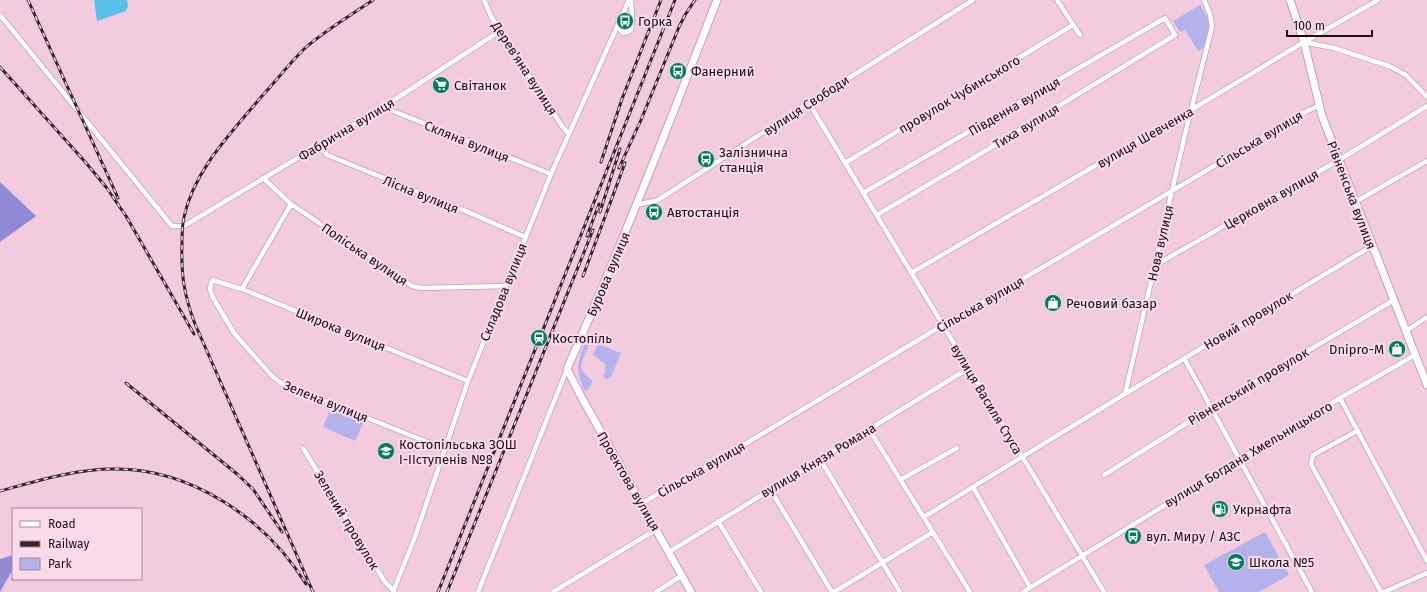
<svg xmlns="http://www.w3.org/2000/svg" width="1427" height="592" font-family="'Fira Sans',sans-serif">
  <rect width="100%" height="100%" fill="#f2cbdf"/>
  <path fill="#b4b2ea" d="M1200 5 1209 20V28L1205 47 1198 51 1185 30 1180 32 1173 21Z
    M598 344 621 353 611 377 607 379 604 377 603 375 606 371 604 369 606 365 593 354Z
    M584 345H588V347C581 365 576 368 593 381L588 390 585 391C575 370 577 366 584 345Z
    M331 409 363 423 355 441 323 427Z
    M1265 532 1289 575 1259 592H1219L1204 565Z"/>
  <path fill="#908ad6" d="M0 182 36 216 0 242Z
    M13 555V569L0 592V559Z"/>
  <path fill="#59c0e8" d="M94 0H127L128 6 126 11 97 21Z"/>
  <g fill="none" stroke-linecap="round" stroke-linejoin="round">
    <g stroke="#c59fb2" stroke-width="6">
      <path id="street" d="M484 0 492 18 500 31 562 126 569 134
        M1057 0 1080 35
        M0 15 172 226H183L189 223 383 107 500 31
        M619 23V28L623 33 628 32 631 30 632 17 631 0
        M1304 42 1334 48 1389 66 1406 75 1427 97
        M809 103 1104 592
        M383 107 551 174
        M320 145 327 155 468 212 525 237
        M845 163 1073 25
        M263 178 291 204 412 286 421 288 506 286
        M863 193 1165 18 1175 35 995 145 877 215
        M1355 202 1427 161
        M637 205 658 200 809 103 973 0
        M1154 266 1339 160 1427 106
        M911 273 1191 110 1304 42 1378 0
        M242 289 291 204
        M1406 331 1427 317
        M1184 358 1312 592
        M1125 394 1372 246
        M1340 398 1427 561
        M869 429 970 592
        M1357 431 1313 455 1311 464 1381 592
        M303 448 385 582 394 591
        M445 449 282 384 272 376 234 333 212 296 210 289 212 280 242 289 468 381
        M820 459 900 592
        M1104 475 1211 408 1394 300
        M900 480 957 448
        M973 487 1030 587
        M770 489 832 592
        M642 503 737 449 943 325 1067 253 1305 112 1318 106
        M924 517 1125 394 1187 126 1212 27 1210 14 1204 0
        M718 521 761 592
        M669 552 969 368
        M393 592 415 537 468 381 494 316 551 174 629 0
        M478 592 567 369
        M553 592 657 529
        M656 592 681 576
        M834 592 933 532
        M1023 592 1340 398 1415 355
        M1384 592 1427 573"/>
    </g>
    <g stroke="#c59fb2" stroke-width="9">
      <path id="secondary" d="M1290 0 1304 42 1322 116 1427 385
        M691 592 583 400 567 369C621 247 669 124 717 0"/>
    </g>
    <use href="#street" stroke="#fff" stroke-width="4.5"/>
    <use href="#secondary" stroke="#fff" stroke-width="7"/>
    <g stroke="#35252d" stroke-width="3">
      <path id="rail" d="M28 0 118 198
        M0 67 87 164 106 187 126 216 194 334
        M601 162 622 99 661 0
        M619 168 641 120 679 27 685 15 695 0
        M600 212 620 149
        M587 236 599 204
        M583 276 625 163
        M126 383 237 474 253 489 282 532
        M0 491C37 481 75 469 113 469 191 468 266 519 306 584
        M313 592 195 324C184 295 181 275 182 244 182 235 182 226 184 217 194 170 232 132 262 96 276 81 289 64 304 49 325 30 350 16 373 0
        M438 592 675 0
        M447 592 593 230"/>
    </g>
    <use href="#rail" stroke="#fbdbeb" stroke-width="1.5" stroke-dasharray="4.5" stroke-linecap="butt"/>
  </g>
  <defs>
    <g id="bus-disc" transform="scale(0.9)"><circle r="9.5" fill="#007d5c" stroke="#fbdbeb"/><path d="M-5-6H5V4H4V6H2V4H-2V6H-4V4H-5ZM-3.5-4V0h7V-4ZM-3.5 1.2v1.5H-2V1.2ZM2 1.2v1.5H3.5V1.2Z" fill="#fff"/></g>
    <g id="supermarket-disc" transform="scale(0.9)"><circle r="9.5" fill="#007d5c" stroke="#fbdbeb"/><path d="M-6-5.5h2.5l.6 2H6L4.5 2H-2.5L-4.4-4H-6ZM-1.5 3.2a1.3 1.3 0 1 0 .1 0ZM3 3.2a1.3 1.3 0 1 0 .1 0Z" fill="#fff"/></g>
    <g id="shop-disc" transform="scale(0.9)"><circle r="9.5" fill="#007d5c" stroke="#fbdbeb"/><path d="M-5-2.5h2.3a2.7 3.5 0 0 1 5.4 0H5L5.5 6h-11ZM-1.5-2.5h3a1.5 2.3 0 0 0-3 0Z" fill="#fff"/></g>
    <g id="station-disc" transform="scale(0.9)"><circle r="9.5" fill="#007d5c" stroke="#fbdbeb"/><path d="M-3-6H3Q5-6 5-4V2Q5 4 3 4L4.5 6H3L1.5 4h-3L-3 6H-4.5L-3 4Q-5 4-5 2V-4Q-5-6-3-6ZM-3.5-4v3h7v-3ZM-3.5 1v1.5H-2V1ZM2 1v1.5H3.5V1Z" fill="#fff"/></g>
    <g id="school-disc" transform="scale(0.9)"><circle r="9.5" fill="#007d5c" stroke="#fbdbeb"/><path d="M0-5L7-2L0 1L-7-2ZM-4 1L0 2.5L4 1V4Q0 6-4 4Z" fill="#fff"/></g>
    <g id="fuel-disc" transform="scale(0.9)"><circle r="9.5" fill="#007d5c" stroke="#fbdbeb"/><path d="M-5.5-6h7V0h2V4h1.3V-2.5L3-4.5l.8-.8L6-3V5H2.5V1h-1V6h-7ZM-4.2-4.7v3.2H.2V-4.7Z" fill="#fff"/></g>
  </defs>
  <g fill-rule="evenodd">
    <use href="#bus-disc" x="625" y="21"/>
    <use href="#bus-disc" x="678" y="71"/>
    <use href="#supermarket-disc" x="441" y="85"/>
    <use href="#bus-disc" x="706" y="159"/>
    <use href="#bus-disc" x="654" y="212"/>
    <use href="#shop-disc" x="1053" y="303"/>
    <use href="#station-disc" x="539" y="338"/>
    <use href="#shop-disc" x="1397" y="349"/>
    <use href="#school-disc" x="386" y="451"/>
    <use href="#fuel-disc" x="1220" y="509"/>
    <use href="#bus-disc" x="1133" y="536"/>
    <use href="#school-disc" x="1236" y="562"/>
  </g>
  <g text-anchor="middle" stroke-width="4" stroke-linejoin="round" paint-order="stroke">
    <g font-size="13" fill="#1b0e15" stroke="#fbdbeb" text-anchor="start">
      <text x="638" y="26">Горка</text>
      <text x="691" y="76">Фанерний</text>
      <text x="454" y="90">Світанок</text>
      <text x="719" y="157">Залізнична<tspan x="719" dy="15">станція</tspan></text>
      <text x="667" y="217">Автостанція</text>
      <text x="1066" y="308">Речовий базар</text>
      <text x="552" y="343">Костопіль</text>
      <text x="1384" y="354" text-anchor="end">Dnipro-M</text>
      <text x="399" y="449">Костопільська ЗОШ<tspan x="399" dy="15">І-ІІступенів №8</tspan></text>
      <text x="1233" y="514">Укрнафта</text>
      <text x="1146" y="541">вул. Миру / АЗС</text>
      <text x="1249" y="567">Школа №5</text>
    </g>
    <g font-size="13" fill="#1b0e15" stroke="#fbdbeb">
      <text transform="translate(525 68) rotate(57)" y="5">Дерев'яна вулиця</text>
      <text transform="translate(959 94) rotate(-31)" y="5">провулок Чубинського</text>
      <text transform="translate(806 105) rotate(-33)" y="5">вулиця Свободи</text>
      <text transform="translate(1014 106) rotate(-30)" y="5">Південна вулиця</text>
      <text transform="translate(1026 126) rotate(-31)" y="5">Тиха вулиця</text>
      <text transform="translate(346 129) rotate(-31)" y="5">Фабрична вулиця</text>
      <text transform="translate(1145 137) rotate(-30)" y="5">вулиця Шевченка</text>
      <text transform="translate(1259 139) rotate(-31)" y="5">Сільська вулиця</text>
      <text transform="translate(467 141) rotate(22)" y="5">Скляна вулиця</text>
      <text transform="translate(421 194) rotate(22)" y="5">Лісна вулиця</text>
      <text transform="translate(1352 195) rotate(69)" y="5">Рівненська вулиця</text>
      <text transform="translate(1271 199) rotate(-30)" y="5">Церковна вулиця</text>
      <text transform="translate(1160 243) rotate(-77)" y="5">Нова вулиця</text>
      <text transform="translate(365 254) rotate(34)" y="5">Поліська вулиця</text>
      <text transform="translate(608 274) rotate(-67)" y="5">Бурова вулиця</text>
      <text transform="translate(503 292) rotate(-68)" y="5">Складова вулиця</text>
      <text transform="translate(980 304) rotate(-30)" y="5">Сільська вулиця</text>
      <text transform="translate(1248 320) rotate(-31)" y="5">Новий провулок</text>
      <text transform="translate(341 329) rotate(22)" y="5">Широка вулиця</text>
      <text transform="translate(1248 386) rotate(-31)" y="5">Рівненський провулок</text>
      <text transform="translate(987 399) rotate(59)" y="5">вулиця Василя Стуса</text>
      <text transform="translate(326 401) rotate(22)" y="5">Зелена вулиця</text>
      <text transform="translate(1248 454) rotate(-31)" y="5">вулиця Богдана Хмельницького</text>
      <text transform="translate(818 460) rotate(-31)" y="5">вулиця Князя Романа</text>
      <text transform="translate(701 469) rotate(-30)" y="5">Сільська вулиця</text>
      <text transform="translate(629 481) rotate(60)" y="5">Проектова вулиця</text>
      <text transform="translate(347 520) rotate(59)" y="5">Зелений провулок</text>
    </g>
  </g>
  <rect x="12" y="508" width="130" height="72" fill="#fbdbeb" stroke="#a18995"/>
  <rect x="20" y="521" width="20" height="6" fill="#ffffff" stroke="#a18995"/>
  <text x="48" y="528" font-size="12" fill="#1b0e15">Road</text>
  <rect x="20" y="541" width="20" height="6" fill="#35252d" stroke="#a18995"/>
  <text x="48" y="548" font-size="12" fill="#1b0e15">Railway</text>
  <rect x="20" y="558" width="20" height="12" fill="#b4b2ea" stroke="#a18995"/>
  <text x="48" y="568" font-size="12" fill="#1b0e15">Park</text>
  <path d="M1287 30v6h85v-6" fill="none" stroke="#1b0e15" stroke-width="2"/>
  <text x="1293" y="30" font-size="12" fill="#1b0e15" stroke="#fbdbeb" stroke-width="3" paint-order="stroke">100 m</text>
</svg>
